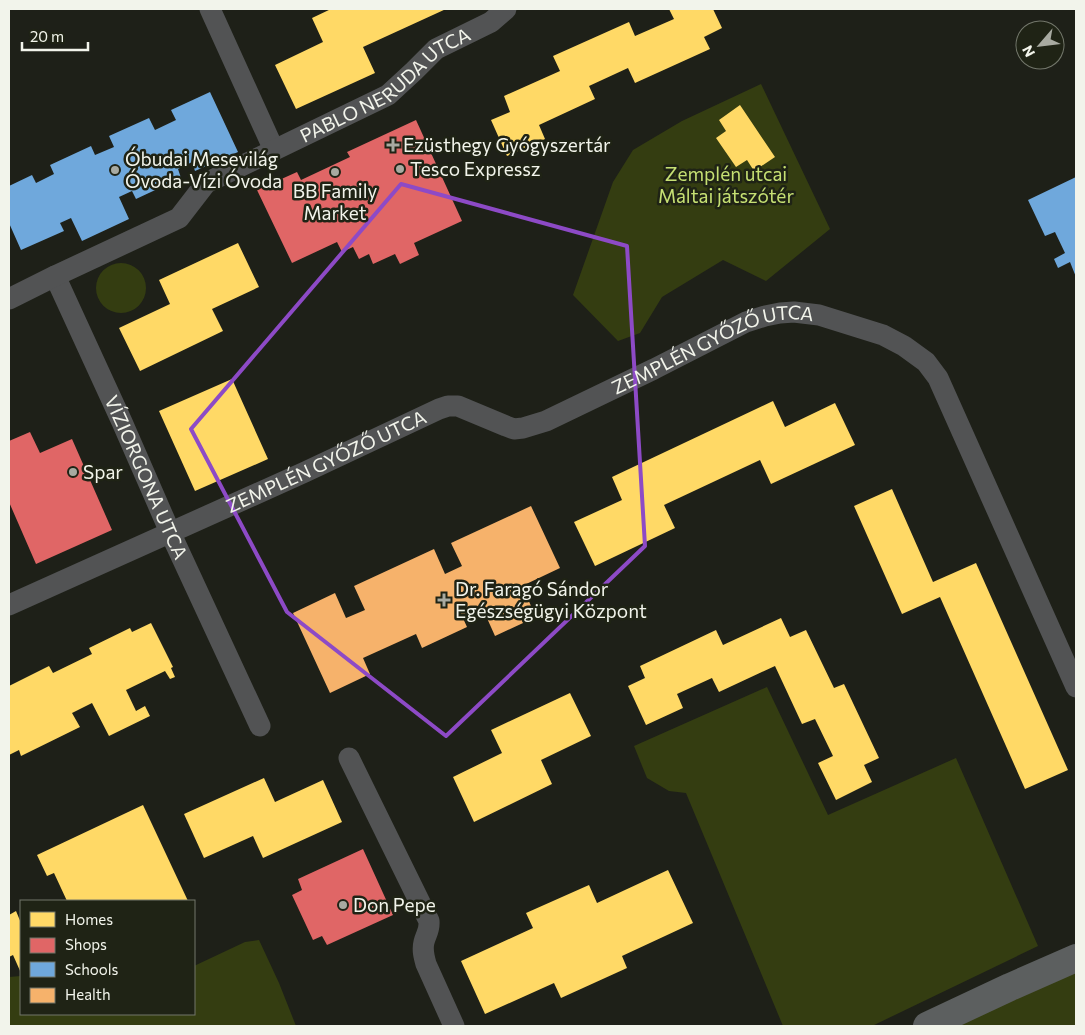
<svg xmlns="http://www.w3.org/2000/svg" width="1085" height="1035" font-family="Commissioner,sans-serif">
  <rect width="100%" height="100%" fill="#1e2018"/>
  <path fill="#343d11" d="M761 84 830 229 766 281 723 260 662 297 640 333 618 341 573 295 613 182 633 150 682 121Z
    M96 288a25 25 0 1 1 50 0a25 25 0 1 1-50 0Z
    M767 687 828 815 956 758 1038 946 872 1026H783L686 793 669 791 647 778 634 746Z
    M259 940 279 983 296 1026H9V977L21 976V1014H194V966L245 942Z
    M1076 959V1026H951Z"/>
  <path fill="#ffd966" d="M331 9H446L363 47 375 73 296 109 275 65 323 42 312 18Z
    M669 9H713L722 28 704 37 710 49 635 83 628 68 589 86 595 99 539 125 545 139 507 156 491 120 510 112 504 96 560 71 553 56 629 22 635 36 674 19Z
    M740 105 775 157 754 171 747 160 736 167 716 138 726 131 719 120Z
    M238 243 259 287 212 309 223 331 140 371 119 328 170 304 159 280Z
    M232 379 268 459 195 491 159 411Z
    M773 401 785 427 835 403 855 445 771 484 760 460 664 505 675 528 595 566 574 522 622 500 612 477Z
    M892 489 933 582 976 563 1068 770 1025 789 940 597 902 614 854 506Z
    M781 618 790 637 806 630 834 688 844 684 879 758 864 765 872 782 836 800 818 763 833 756 815 719 802 724 775 666 719 692 712 678 677 694 683 708 646 725 628 686 645 678 640 666 716 630 723 645Z
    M151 623 173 667 171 668 175 677 170 679 165 671 126 690 136 711 145 706 150 716 109 736 92 703 72 713 80 727 21 756 19 750 9 755V686L49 666 53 673 92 654 89 648 130 628 132 632Z
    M570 693 591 736 541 760 552 784 474 822 453 777 502 753 491 730Z
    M264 778 275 802 323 780 342 822 263 858 253 836 204 858 184 814Z
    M143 805 188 901H67L54 873 47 876 37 855Z
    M668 870 693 923 622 956 627 968 561 998 554 983 485 1014 461 961 533 928 526 913 589 885 597 903Z
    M16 911 21 923V973L13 955 9 957V915Z"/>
  <path fill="#e06666" d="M416 120 462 221 414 243 419 255 400 264 395 254 373 264 369 254 359 259 353 247 342 252 337 242 292 263 257 190 297 172 301 180 350 157 347 152Z
    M30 432 40 453 72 439 112 530 36 564 9 502V441Z
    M363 849 393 915 327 945 322 936 313 940 292 895 302 890 298 879Z"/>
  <path fill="#6fa8dc" d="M210 92 238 152 195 171 192 162 178 169 181 178 136 199 132 191 119 197 129 219 82 241 71 218 60 223 64 231 21 250 9 223V186L32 175 36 183 54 174 50 165 91 146 95 155 114 147 109 136 149 118 155 130 176 120 171 110Z
    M1076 177V277L1070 262 1058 268 1054 259 1065 253 1055 232 1045 236 1028 200Z"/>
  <path fill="#f6b26b" d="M531 506 560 568 522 586 536 617 495 636 482 607 462 616 467 627 422 648 416 634 363 658 370 674 330 693 293 613 335 593 346 618 365 610 354 586 434 549 445 574 462 566 451 543Z"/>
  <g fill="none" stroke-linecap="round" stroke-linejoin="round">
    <g stroke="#525354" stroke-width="21">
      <path d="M210 9 274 150"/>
      <path id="s1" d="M55 276 122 422 170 532 260 726"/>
      <path id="s2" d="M9 299 55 276 179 218 206 183 388 95 414 71 436 49 491 22 506 9"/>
      <path id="s3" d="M9 605 305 472 439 409 448 406H458L506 426 514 429 523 428 546 421 654 369 746 322 765 316 780 313 794 312 819 315 883 335 904 346 926 362 938 378 1076 687"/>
      <path d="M349 758 429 921C430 930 426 934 424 942 422 950 424 957 426 964L454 1026"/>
    </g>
    <path stroke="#5c5f5f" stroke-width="28" d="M927 1026 1010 987 1076 958"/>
  </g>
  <path fill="none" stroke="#8d4ac6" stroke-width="4" stroke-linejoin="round" d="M401 184 627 246 645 546 446 736 287 612 191 429Z"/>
  <g fill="#a8aaa1" stroke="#1f2315" stroke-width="2">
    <path d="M390.5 137.5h5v5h5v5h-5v5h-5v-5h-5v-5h5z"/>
    <circle cx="400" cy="169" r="5"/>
    <circle cx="115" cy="170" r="5"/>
    <circle cx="335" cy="172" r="5"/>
    <circle cx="73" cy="472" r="5"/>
    <path d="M441.5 592.5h5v5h5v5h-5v5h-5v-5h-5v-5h5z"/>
    <circle cx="343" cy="905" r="5"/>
  </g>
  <g text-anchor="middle" stroke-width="5" stroke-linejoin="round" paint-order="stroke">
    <g font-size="19" fill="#f2f4eb" stroke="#1f2315">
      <text dy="7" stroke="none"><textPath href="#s2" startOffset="438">PABLO NERUDA UTCA</textPath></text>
      <text dy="7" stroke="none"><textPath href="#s3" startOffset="769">ZEMPLÉN GYŐZŐ UTCA</textPath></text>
      <text dy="7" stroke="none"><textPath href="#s3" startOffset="348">ZEMPLÉN GYŐZŐ UTCA</textPath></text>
      <text dy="7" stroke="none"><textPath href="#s1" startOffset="221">VÍZIORGONA UTCA</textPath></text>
    </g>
    <g font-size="19" fill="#f2f4eb" stroke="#1f2315" text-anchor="start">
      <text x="403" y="152">Ezüsthegy Gyógyszertár</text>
      <text x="125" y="166">Óbudai Mesevilág<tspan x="125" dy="22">Óvoda-Vízi Óvoda</tspan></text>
      <text x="410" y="176">Tesco Expressz</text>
      <text x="335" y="198" text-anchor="middle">BB Family<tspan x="335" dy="22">Market</tspan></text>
      <text x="83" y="479">Spar</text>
      <text x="455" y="596">Dr. Faragó Sándor<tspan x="455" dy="22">Egészségügyi Központ</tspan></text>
      <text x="353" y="912">Don Pepe</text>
    </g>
    <g font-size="19" fill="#c6e073" stroke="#1f2315">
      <text x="726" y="181">Zemplén utcai<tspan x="726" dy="22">Máltai játszótér</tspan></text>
    </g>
  </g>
  <rect width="1085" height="1035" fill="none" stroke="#f2f4eb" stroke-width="20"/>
  <rect x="20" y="900" width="175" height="115" fill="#1f2315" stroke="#73776b"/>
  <rect x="30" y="912" width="25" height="15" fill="#ffd966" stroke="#73776b"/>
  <text x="65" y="925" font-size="15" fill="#f2f4eb">Homes</text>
  <rect x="30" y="938" width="25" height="15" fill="#e06666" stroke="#73776b"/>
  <text x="65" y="950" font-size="15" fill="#f2f4eb">Shops</text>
  <rect x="30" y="962" width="25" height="15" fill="#6fa8dc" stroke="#73776b"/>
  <text x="65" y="975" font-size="15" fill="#f2f4eb">Schools</text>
  <rect x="30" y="988" width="25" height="15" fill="#f6b26b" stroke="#73776b"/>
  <text x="65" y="1000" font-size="15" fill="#f2f4eb">Health</text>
  <g transform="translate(1040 45) rotate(242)"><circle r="24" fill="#1f2315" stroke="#73776b"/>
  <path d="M0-4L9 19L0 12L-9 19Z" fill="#a8aaa1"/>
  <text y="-8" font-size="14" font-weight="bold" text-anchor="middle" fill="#f2f4eb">N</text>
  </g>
  <path d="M22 42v8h66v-8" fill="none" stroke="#f2f4eb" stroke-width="2.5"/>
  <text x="30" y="42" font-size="15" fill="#f2f4eb" stroke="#1f2315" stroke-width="4" paint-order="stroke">20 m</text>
</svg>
